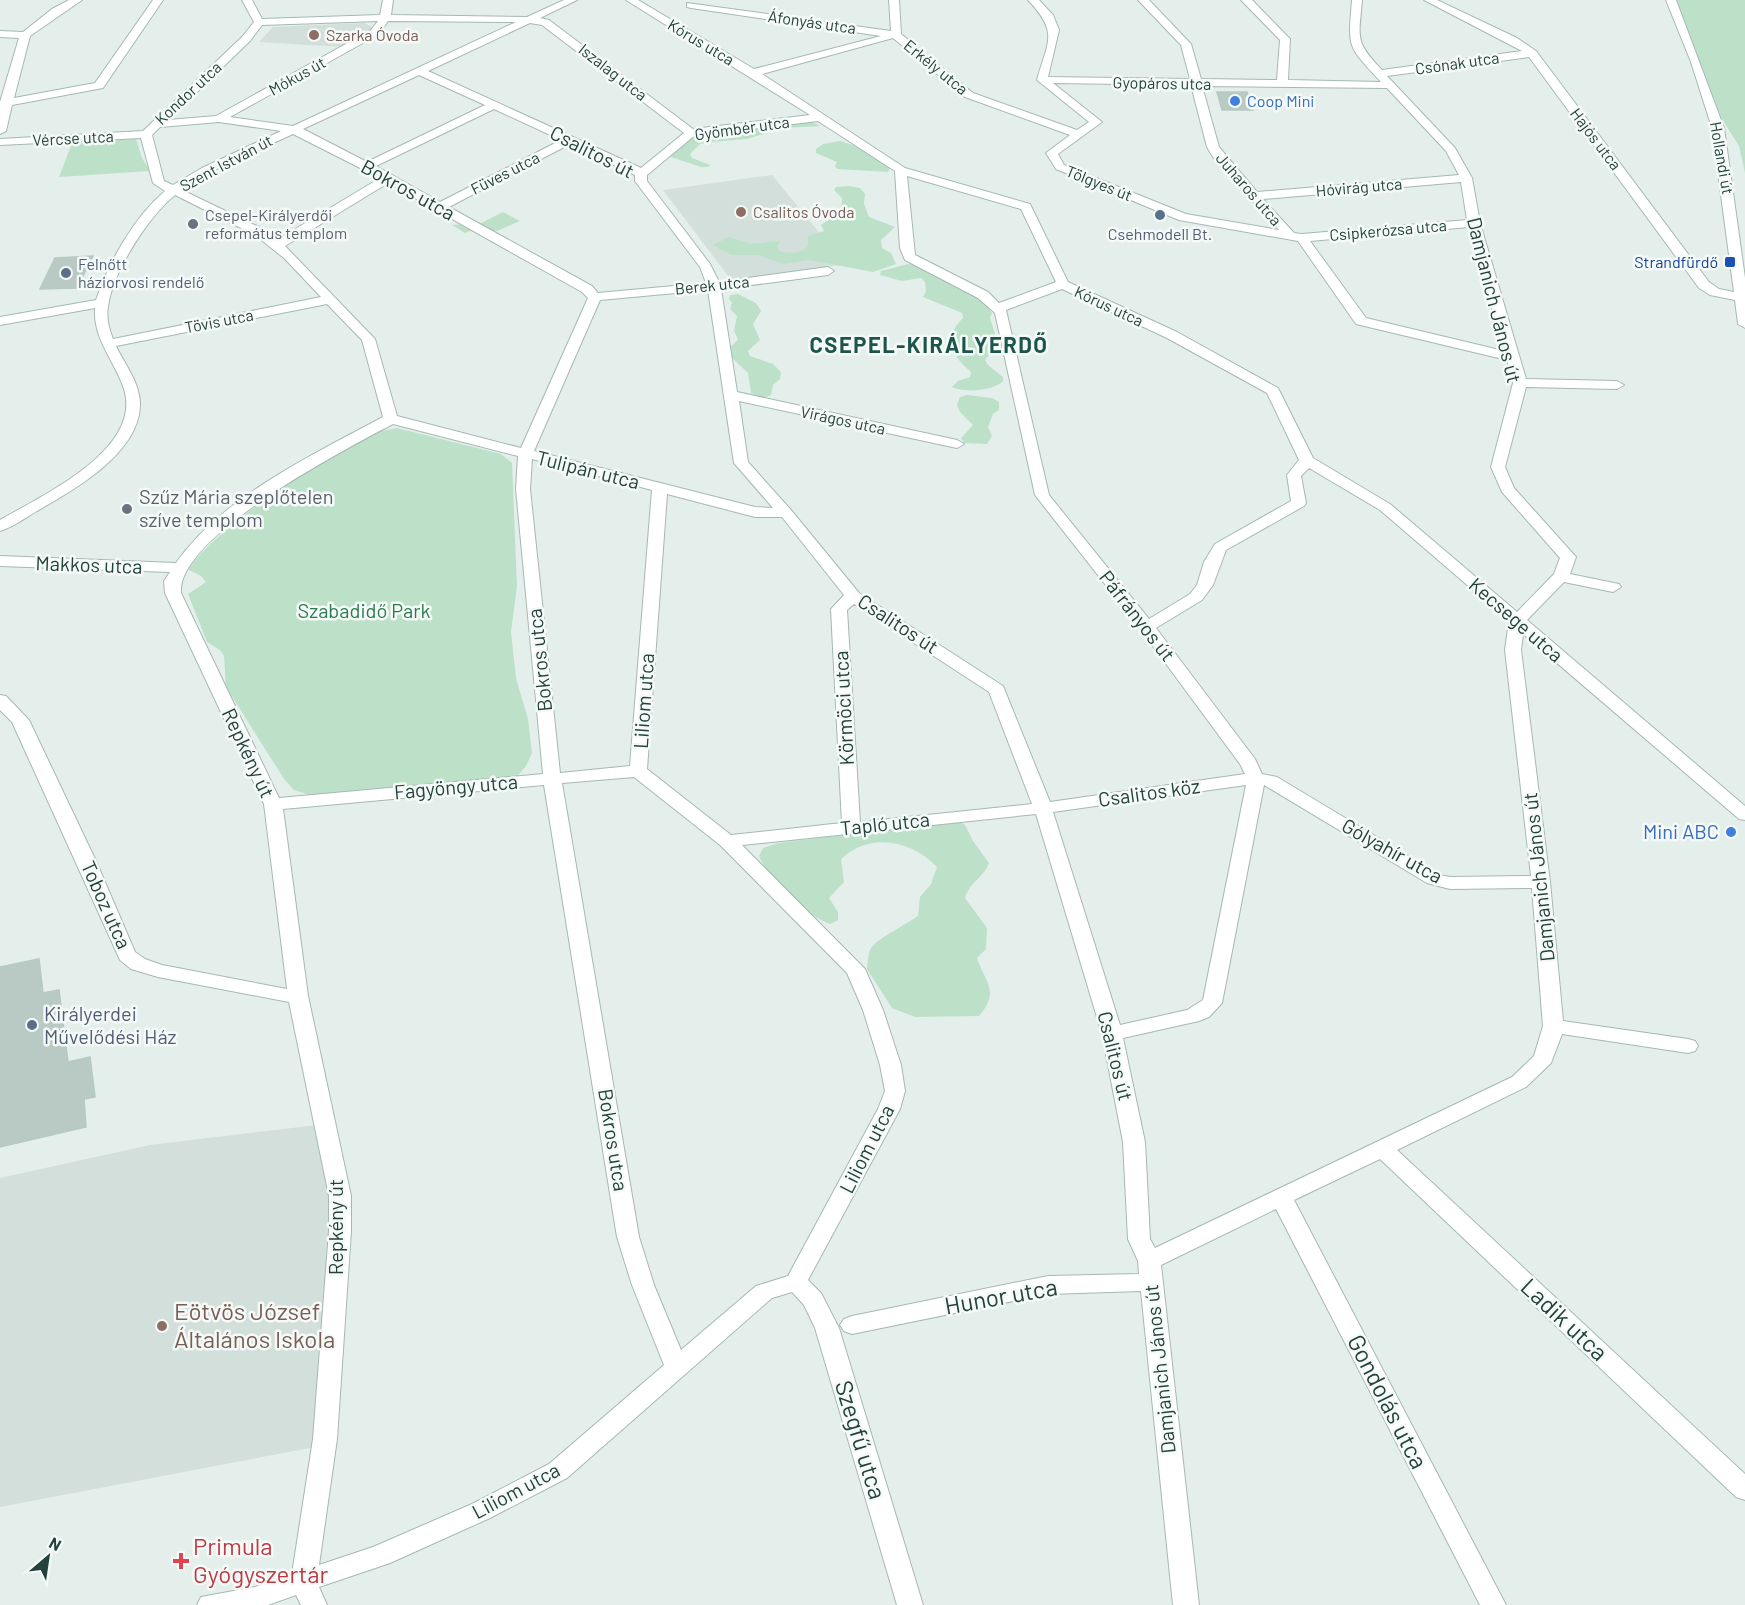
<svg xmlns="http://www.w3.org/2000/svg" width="1745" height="1605" font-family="Barlow,sans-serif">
  <rect width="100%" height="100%" fill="#e4efeb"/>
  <path fill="#d2dfda" d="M364 23 374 28 343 47 259 42 273 27Z
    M772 175 845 264 732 281 663 190Z
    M317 1125 334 1204 315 1447 0 1507V1178L150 1145Z"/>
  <path fill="#bce1c8" d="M1666 0H1745V173L1739 146 1722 119Z
    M794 122H811L821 126 782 128 747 139 710 142 700 144 690 154 692 158 710 165 708 167H701L671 157C681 127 767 125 794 122Z
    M136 139 142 158 150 171 59 177 72 143Z
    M840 141 859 147 890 167 888 172 837 169 835 166 837 162 816 153V149L823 144Z
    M849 186 860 188 865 194 864 204 869 217 895 227 881 240 882 248 891 253 896 264 873 272 809 260 784 264 757 255H731L713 245 729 237 751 244 780 241 777 247 779 251C790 253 799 255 808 246V236L824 231 821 225 841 212 842 198 834 190 836 187Z
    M503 212 520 221 497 231 473 230 465 233 452 225 481 223Z
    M908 264 916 265C941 278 977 288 992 313L990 318 998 343 985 360 988 365 1003 377V381C994 391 964 393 952 387L958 381 970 377 971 372C951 356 943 337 963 318L962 313 923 297 926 291 925 282 921 278 902 281 880 275 881 271Z
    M738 294 756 303 761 311 753 324 760 340 748 351 750 356 773 364 781 372 780 379 773 385 771 395 764 398 751 393 748 373 729 355 730 347 738 340 734 331 737 316 730 309 732 303 729 299 730 295Z
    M967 395 992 398 999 402V410L993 414 988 427 992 436 987 444 964 443 961 438 973 425 960 412 957 405 960 397Z
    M397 428 501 454 512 463 517 586 511 632 516 678 528 719 532 753 526 766 516 778 310 795 294 790 284 779 226 687 224 656 220 650 207 642 188 594 206 582 201 576 187 569C238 509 313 467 381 431Z
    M958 821 965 825 973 841 989 863C984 877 969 883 965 898L987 928 986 949 977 958C986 984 1000 991 979 1016L915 1017 892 1008 867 969C868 963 868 955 870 950 874 940 907 924 918 916L920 897 931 884 937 867C911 840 870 832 841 859L844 882 829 898 838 912V920L830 924C806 916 768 879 759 856L763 848 778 843Z"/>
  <path fill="#b9cac4" stroke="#b6c9c2" stroke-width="1.5" d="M1217 92H1247L1253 110H1222Z
    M93 256 77 288 40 289 55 258Z
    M39 959 43 993 59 990 68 1062 90 1057 95 1097 84 1099 86 1127 0 1147V967Z"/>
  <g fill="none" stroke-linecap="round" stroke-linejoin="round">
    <g stroke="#a6b8b3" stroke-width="2">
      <path id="minor" d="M69 0H82L30 36 14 98 95 83 153 0H163L103 88 12 105 6 131 0 134V102L19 38 0 37V31L23 32 52 9Z
        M242 0H252L262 19 380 15 383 0H393L391 15 527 17 564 0H577L540 18 549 20 693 129 810 115 626 0H638L754 69 881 36 691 8 687 7V3L891 31 889 0H899L901 34 973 93 1077 130 1089 122 1037 80C1048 40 1059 33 1028 0H1039L1053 15 1059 30 1048 77 1190 79 1181 45 1138 0H1149L1191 44 1201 79 1277 80 1280 40 1241 0H1252L1290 39 1288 80 1381 82C1347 45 1348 50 1352 0H1362C1359 38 1354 41 1382 70L1522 51 1424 0H1437L1517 38 1536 51 1709 282 1719 289 1734 292 1712 128 1691 62 1666 0H1676L1724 128 1745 278V328L1738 324 1735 300 1710 295 1699 288 1529 57 1387 76 1455 148 1472 178 1480 223 1526 379 1617 381 1624 385 1617 389 1526 387 1505 467 1514 488 1576 557 1570 574 1619 584 1621 587 1613 592 1564 582 1527 620 1745 806V820L1739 819 1523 634 1521 650 1550 882 1563 1021 1688 1039 1695 1041 1698 1046 1695 1051 1688 1053 1562 1034 1551 1063 1526 1087 1397 1150 1745 1474V1500L1736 1497 1380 1159 1294 1200 1506 1605H1480L1276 1209 1161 1265 1199 1605H1173L1141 1291 1048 1294 852 1334 844 1331 840 1325 844 1319 852 1316 1048 1276 1139 1274 1138 1261 1128 1239 1123 1142 1102 1034 1036 814 742 845 865 969 883 1010 901 1065 905 1091 900 1109 808 1280 821 1293 839 1328 923 1605H897L815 1328 804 1305 792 1292 772 1298 567 1478 490 1518 390 1563 319 1587 327 1605H301L296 1595 268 1605H197L201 1597 255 1587 292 1574 313 1439 329 1231V1196L289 1002 158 977 131 969 120 960 12 722 0 710V695L6 696 29 720 96 861 135 952 145 959 162 965 287 989 264 804 165 593 164 581 170 572 0 566V556L176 563C222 497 314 454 383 417L362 340 327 304 116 346C125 365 141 384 140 406 138 454 74 490 37 511 25 518 13 527 0 531V520C41 496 143 450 124 389 115 361 93 340 95 308L0 325V317L96 300C109 262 134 217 165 191L153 183 141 138 0 145V139L143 131 242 37 254 22ZM378 21 371 30 216 116 168 120 250 41 262 25ZM388 21 516 22 293 126 230 117 379 34ZM530 23 542 25 684 133 641 168 428 71ZM893 38 965 97 1070 135 1046 153 1056 169 1179 220 1298 241 1356 324 1507 360 1513 383 1491 467 1502 492 1560 558 1554 574 1517 612 1390 504 1313 458 1278 388 1177 332 1068 282 1030 204 905 168 762 74ZM419 75 485 105 367 162 303 129ZM1053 83 1191 85 1207 147 1213 157 1279 230 1186 214 1064 165 1058 154 1102 122ZM1202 86 1387 88 1446 151 1459 175 1257 192 1219 147ZM494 109 561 140 440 202 376 166ZM818 121 895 171 900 248 905 260 978 298 995 313 1035 495 1141 630 1240 764 1245 774 1050 802 1003 686 859 593 791 510 748 462 739 401 957 448 964 444 957 440 737 392 721 289 828 275 834 271 828 267 719 282 710 264 647 181V175L694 136ZM219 122 281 131 202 168 173 185 164 181 152 135 160 127ZM293 134 380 178 277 240 263 229 182 190 210 172ZM570 144 635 175V181L700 267 706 283 598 293 592 286 449 207ZM907 176 1021 209 1056 282 999 303 988 292 915 255ZM1461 182 1467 220 1302 234 1294 233 1263 199ZM388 183 582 292 588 298 521 448 397 416 375 339 285 246ZM175 195 255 235 284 258 321 297 113 339C109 329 106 318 108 307 112 273 148 217 175 195ZM1469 227 1504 351 1366 318 1310 241ZM1062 289 1167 338 1267 393 1299 460 1287 475 1291 501 1215 544 1204 562 1197 585 1190 594 1149 619 1049 495 1006 310ZM708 290 734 463 773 508 755 507 534 451 600 300ZM393 424 518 456 516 489 543 774 279 798 181 593C176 537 347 448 393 424ZM532 459 652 490 630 766 560 773 530 489ZM1309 468 1380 510 1509 621 1505 650 1531 876 1450 877 1440 875 1277 777 1262 774 1255 759 1156 628 1202 600 1213 585 1226 550 1304 506 1306 503 1301 476ZM667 494 755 517H782L844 595 831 609 842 823 731 835 647 769ZM854 604 989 692 1032 804 860 822 847 610ZM634 777 720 845 847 973 863 1010 880 1065 885 1091 878 1109 788 1276 756 1286 681 1350 654 1285 639 1237 562 783ZM544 785 617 1237 632 1285 664 1365 549 1464 472 1504 373 1547 319 1565 337 1439 351 1231V1196L308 996 283 809ZM1246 785 1203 1000 1187 1010 1120 1025 1053 812ZM1264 785 1427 883 1450 889 1532 888 1543 1026 1534 1056 1512 1077 1155 1248 1150 1239 1145 1142 1123 1038 1199 1021 1209 1017 1222 1003Z"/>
    </g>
    <use href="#minor" fill="#fff" fill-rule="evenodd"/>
  </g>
  <g fill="#8d6e63" stroke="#f5faf8" stroke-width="2">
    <circle cx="314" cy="35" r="6"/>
    <circle cx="741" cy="212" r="6"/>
    <circle cx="162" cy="1326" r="6"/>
  </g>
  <g fill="#3f7fe0" stroke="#f5faf8" stroke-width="2">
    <circle cx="1235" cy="101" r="6"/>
    <circle cx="1731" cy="832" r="6"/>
  </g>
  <g fill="#5c6f8a" stroke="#f5faf8" stroke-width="2">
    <circle cx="1160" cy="215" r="6"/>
    <circle cx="66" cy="273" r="6"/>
    <circle cx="32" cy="1025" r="6"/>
  </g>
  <g fill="#6b7280" stroke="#f5faf8" stroke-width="2">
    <circle cx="193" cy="224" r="6"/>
    <circle cx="127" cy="509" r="6"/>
  </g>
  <rect fill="#1a4fb4" stroke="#f5faf8" stroke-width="2" x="1724" y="256" width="12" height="12" rx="3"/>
  <path fill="#e0444e" stroke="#f5faf8" stroke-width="2" d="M178 1552h6v6h6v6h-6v6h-6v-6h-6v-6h6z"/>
  <g text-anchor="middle" stroke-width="5" stroke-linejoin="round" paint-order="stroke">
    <g font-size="16" fill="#22423b" stroke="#f5faf8">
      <text transform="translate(812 22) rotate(8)" y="6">Áfonyás utca</text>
      <text transform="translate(701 42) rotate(31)" y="6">Kórus utca</text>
      <text transform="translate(1457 63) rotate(-8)" y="6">Csónak utca</text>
      <text transform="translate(936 67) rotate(39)" y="6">Erkély utca</text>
      <text transform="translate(613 72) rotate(38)" y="6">Iszalag utca</text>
      <text transform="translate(297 76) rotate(-29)" y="6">Mókus út</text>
      <text transform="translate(1162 83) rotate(1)" y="6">Gyopáros utca</text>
      <text transform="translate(188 93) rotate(-43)" y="6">Kondor utca</text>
      <text transform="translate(742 128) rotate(-8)" y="6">Gyömbér utca</text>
      <text transform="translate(73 138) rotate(-3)" y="6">Vércse utca</text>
      <text transform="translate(1596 139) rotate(53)" y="6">Hajós utca</text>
      <text transform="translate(1722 158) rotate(80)" y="6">Hollandi út</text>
      <text transform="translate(226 163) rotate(-28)" y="6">Szent István út</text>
      <text transform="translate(505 173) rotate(-27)" y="6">Füves utca</text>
      <text transform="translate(1099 183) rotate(22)" y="6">Tölgyes út</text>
      <text transform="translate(1359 187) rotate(-5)" y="6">Hóvirág utca</text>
      <text transform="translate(1249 189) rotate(49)" y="6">Juharos utca</text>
      <text transform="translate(1388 230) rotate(-5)" y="6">Csipkerózsa utca</text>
      <text transform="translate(712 285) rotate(-6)" y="6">Berek utca</text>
      <text transform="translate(1109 306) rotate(25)" y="6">Kórus utca</text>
      <text transform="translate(219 321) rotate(-11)" y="6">Tövis utca</text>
      <text transform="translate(843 420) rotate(12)" y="6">Virágos utca</text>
    </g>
    <g font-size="16" fill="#785e54" stroke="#f5faf8" text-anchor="start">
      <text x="326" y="41">Szarka Óvoda</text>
      <text x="753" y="218">Csalitos Óvoda</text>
    </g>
    <g font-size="16" fill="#366cbe" stroke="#f5faf8" text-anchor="start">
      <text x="1247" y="107">Coop Mini</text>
    </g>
    <g font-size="16" fill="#5b616d" stroke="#f5faf8" text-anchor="start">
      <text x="205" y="221">Csepel-Királyerdői<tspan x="205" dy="18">református templom</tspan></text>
    </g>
    <g font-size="16" fill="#4e5e75" stroke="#f5faf8">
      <text x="1160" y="240">Csehmodell Bt.</text>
      <text x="78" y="270" text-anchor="start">Felnőtt<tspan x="78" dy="18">háziorvosi rendelő</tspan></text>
    </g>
    <g font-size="16" fill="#164399" stroke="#f5faf8" text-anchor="end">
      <text x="1718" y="268">Strandfürdő</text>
    </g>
    <g font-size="20" fill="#22423b" stroke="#f5faf8">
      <text transform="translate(592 152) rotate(27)" y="7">Csalitos út</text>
      <text transform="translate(408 190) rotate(29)" y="7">Bokros utca</text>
      <text transform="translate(1494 300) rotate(76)" y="7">Damjanich János út</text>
      <text transform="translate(588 470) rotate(14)" y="7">Tulipán utca</text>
      <text transform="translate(89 565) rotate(2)" y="7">Makkos utca</text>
      <text transform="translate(1137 616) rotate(52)" y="7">Páfrányos út</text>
      <text transform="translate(1516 620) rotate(41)" y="7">Kecsege utca</text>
      <text transform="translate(898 624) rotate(33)" y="7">Csalitos út</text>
      <text transform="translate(540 660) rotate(-96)" y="7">Bokros utca</text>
      <text transform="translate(644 701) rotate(-86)" y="7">Liliom utca</text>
      <text transform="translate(844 708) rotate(-93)" y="7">Körmöci utca</text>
      <text transform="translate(248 753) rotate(65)" y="7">Repkény út</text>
      <text transform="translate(456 787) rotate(-5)" y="7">Fagyöngy utca</text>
      <text transform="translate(1149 793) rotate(-8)" y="7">Csalitos köz</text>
      <text transform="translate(885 824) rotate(-6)" y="7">Tapló utca</text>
      <text transform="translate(1392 851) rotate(29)" y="7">Gólyahír utca</text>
      <text transform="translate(1539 877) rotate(-96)" y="7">Damjanich János út</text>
      <text transform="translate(106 905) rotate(66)" y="7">Toboz utca</text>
      <text transform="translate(1115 1056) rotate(76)" y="7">Csalitos út</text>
      <text transform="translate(613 1140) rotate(81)" y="7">Bokros utca</text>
      <text transform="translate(867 1149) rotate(-63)" y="7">Liliom utca</text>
      <text transform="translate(336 1227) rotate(-90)" y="7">Repkény út</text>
      <text transform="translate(1160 1369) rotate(-96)" y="7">Damjanich János út</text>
      <text transform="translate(516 1491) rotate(-28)" y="7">Liliom utca</text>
    </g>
    <g font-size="20" fill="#5b616d" stroke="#f5faf8" text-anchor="start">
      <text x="139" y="504">Szűz Mária szeplőtelen<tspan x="139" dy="23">szíve templom</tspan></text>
    </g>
    <g font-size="20" fill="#297b4e" stroke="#f5faf8">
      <text x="364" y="618">Szabadidő Park</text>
    </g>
    <g font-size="20" fill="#366cbe" stroke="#f5faf8" text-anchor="end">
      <text x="1719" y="839">Mini ABC</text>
    </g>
    <g font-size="20" fill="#4e5e75" stroke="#f5faf8" text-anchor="start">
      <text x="44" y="1021">Királyerdei<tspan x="44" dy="23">Művelődési Ház</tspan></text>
    </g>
    <g font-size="22" font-weight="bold" letter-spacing="1.5" fill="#1c564b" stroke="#f5faf8">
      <text x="929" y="353">CSEPEL-KIRÁLYERDŐ</text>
    </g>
    <g font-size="24" fill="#22423b" stroke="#f5faf8">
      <text transform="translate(1001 1297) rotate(-10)" y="8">Hunor utca</text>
      <text transform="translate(1564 1320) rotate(43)" y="8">Ladik utca</text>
      <text transform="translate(1387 1402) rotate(63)" y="8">Gondolás utca</text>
      <text transform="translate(860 1440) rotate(73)" y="8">Szegfű utca</text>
    </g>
    <g font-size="24" fill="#785e54" stroke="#f5faf8" text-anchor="start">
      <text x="174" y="1320">Eötvös József<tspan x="174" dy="28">Általános Iskola</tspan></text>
    </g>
    <g font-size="24" fill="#be3a42" stroke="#f5faf8" text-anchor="start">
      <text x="193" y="1555">Primula<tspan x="193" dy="28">Gyógyszertár</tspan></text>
    </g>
  </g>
  <g transform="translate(48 1557) rotate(29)" stroke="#f5faf8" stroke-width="4.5" paint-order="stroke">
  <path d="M0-4.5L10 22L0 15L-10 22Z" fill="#22423b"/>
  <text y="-9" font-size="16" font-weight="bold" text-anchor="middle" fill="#22423b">N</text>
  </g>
</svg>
